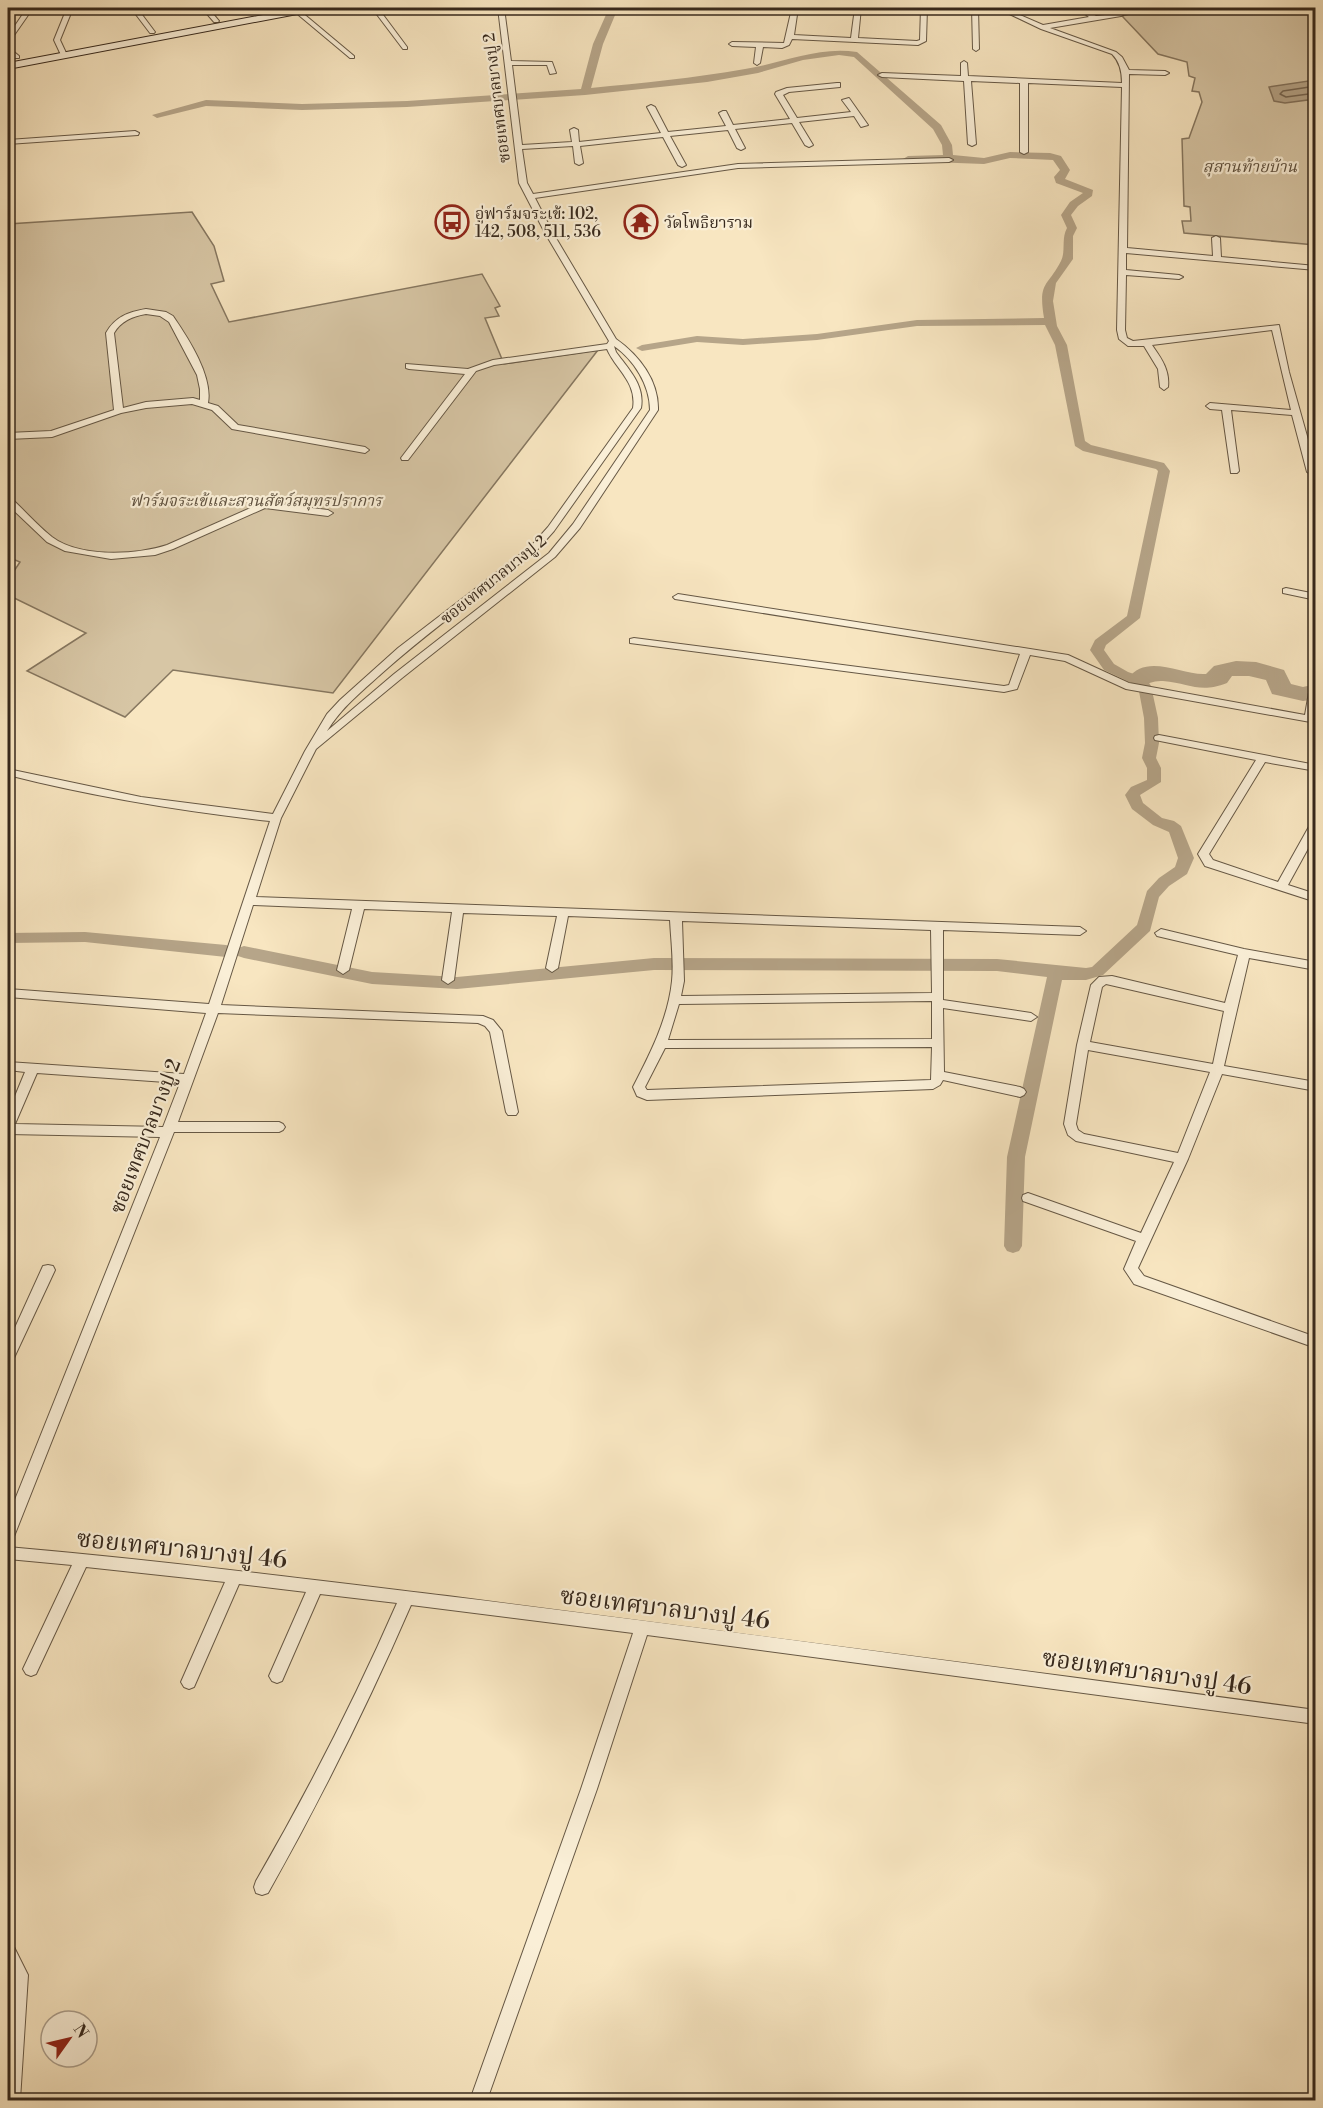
<svg xmlns="http://www.w3.org/2000/svg" width="1323" height="2108" font-family="'Libre Bodoni','Noto Serif Thai',serif">
  <rect width="100%" height="100%" fill="#f8e6c1"/>
  <filter id="stains"><feTurbulence type="fractalNoise" baseFrequency=".00333" numOctaves="4"/><feColorMatrix values="0 0 0 0 .2 0 0 0 0 .09 0 0 0 0 .02 0 0 0 .5 -.17"/></filter>
  <radialGradient id="worn" r=".72"><stop offset=".6" stop-color="#630" stop-opacity="0"/><stop offset="1" stop-color="#630" stop-opacity=".3"/></radialGradient>
  <path fill="#d7c6a5" stroke="#867760" stroke-width="1.5" d="M1151 8H1315V245L1184 233 1182 221H1191L1190 207 1184 206 1182 139 1189 138 1202 102 1199 92 1192 91 1195 78 1189 76 1187 62 1158 54 1122 16Z
    M192 212 214 246 224 281 211 284 229 322 482 274 500 306 495 308 499 316 485 318 504 364 598 350 333 693 173 670 125 717 27 671 86 633 8 595V580L20 562 8 557V224Z"/>
  <path fill="#b6a589" stroke="#83735d" stroke-width="1.5" d="M1315 80V99L1285 103 1274 101 1269 87Z"/>
  <g fill="none" stroke-linecap="round" stroke-linejoin="round">
    <path stroke="#766652" stroke-width="1.5" d="M1316 86 1283 91 1280 94 1286 97 1316 93"/>
    <path fill="#b6a589" fill-rule="evenodd" d="M609 8H618L603 44 591 88C642 83 694 78 745 69 783 63 818 46 857 52L941 125 952 145 953 155 984 158 1010 152 1050 153 1061 156 1070 170 1065 179 1093 190 1092 196 1078 206 1071 215 1077 228 1073 236V259L1056 283 1053 301 1057 326 1067 345 1085 441 1091 445 1164 463 1170 471 1140 618 1106 645 1104 650 1114 664 1128 672 1146 678 1151 686 1158 718 1159 743 1156 758 1161 768V782L1140 795 1143 803 1162 818 1174 821 1181 826 1194 858 1187 874 1169 886 1159 897 1150 931 1103 975 1086 980H1062L1025 1157 1022 1246 1019 1251 1013 1253 1007 1251 1004 1246 1007 1157 1047 977 997 971 654 970 457 989 372 984 244 958 238 956 236 952 238 948 244 946 372 972 457 977 654 958 997 959 1086 968 1092 967 1137 925 1147 891 1159 878 1175 867 1178 858 1169 832 1153 825 1132 809 1125 795 1131 787 1147 780V768L1142 758 1145 743 1144 718 1138 686 1104 670 1090 650 1095 640 1127 616 1158 471 1156 469 1083 451 1075 446 1055 345 1045 325 917 326 817 340 743 345 697 342 642 351 636 348 642 345 697 336 743 339 817 334 917 320 1044 318C1038 281 1047 288 1061 261 1066 251 1061 239 1067 228L1061 215 1070 202 1083 193 1056 183 1054 177 1060 170 1053 160 1010 158 984 164 904 161 903 159 908 156 943 155 942 145 933 129 854 57 839 55 803 60 758 73 707 82 585 95 407 107 302 110 206 106 157 118 152 115 206 100 302 104 407 101 581 89 593 44Z
      M85 932 226 945 232 947 234 951 232 955 226 957 85 942 8 943V933Z"/>
    <path fill="#b6a589" fill-rule="evenodd" d="M1236 661 1256 662 1284 670 1291 684 1303 687 1316 684V699L1303 701 1272 694 1266 680 1249 676H1232L1227 683C1199 694 1190 683 1163 681 1152 680 1144 687 1132 684L1128 679C1146 652 1183 676 1206 674L1214 666Z"/>
    <g stroke="#665845" stroke-width="2">
      <path id="street" d="M27 8H33L10 41 8 42V36Z
        M67 8H73L60 40 67 55 64 57 61 55 54 40Z
        M131 8H137L155 32 154 33H150Z
        M202 8H208L219 21 218 22H214Z
        M372 8H378L407 47V49H403Z
        M498 8H504L511 61 552 62 556 73 550 74 547 65H512L522 145 572 142 570 130 574 128 578 130 579 142 661 133 647 107 651 105 655 107 668 132 726 126 719 113 723 111H726L733 125 790 119 775 94 776 92 787 88 837 83H840V87L789 92 783 95 797 118 851 112 842 100 849 98 868 125 861 127 854 116 799 122 813 145 809 147 805 145 792 123 735 129 745 148 741 150 737 148 728 130 670 136 686 165 682 167 678 165 663 137 580 146 583 163 579 165 575 163 573 146 522 149 527 183 533 194 738 164 949 158 953 160 949 162 738 168 535 198 553 233 616 339C639 355 659 381 658 410L580 528 555 557 402 678 316 749 281 818 256 897 1080 927 1086 931 1080 935 943 930V1000L1031 1013 1037 1017 1031 1021 943 1008 944 1072 1020 1087 1024 1089 1026 1092 1024 1095 1020 1097 943 1080 940 1085 933 1089 647 1100 637 1096 633 1087C650 1054 668 1019 672 981 674 962 671 940 670 920L568 916 558 968 552 972 546 968 557 916 463 913 454 980 448 984 442 980 452 912 364 909 349 970 343 974 337 970 352 909 253 905 221 1005 483 1016 493 1020 502 1031 518 1112 516 1115H508L506 1112 490 1032 485 1026 478 1023 218 1013 178 1122H279L283 1124 285 1127 283 1130 279 1132H174L15 1534 13 1538 8 1540V1517L160 1137 8 1134V1113L25 1072 8 1070V1062L184 1074 206 1013 8 997V989L209 1004 270 821C181 811 94 797 8 775V769L141 797 273 814 305 751 327 714 340 700 398 648 531 546 548 527 633 408C637 382 616 370 607 349L494 365 476 371 408 460H402L401 458 465 374 409 369 406 368V364L468 369 493 360 607 344 609 341 545 233 519 183ZM614 346C634 360 650 385 650 410L573 524 549 553 394 674 327 731C341 708 361 692 381 674 430 630 485 591 537 550L554 531 641 408C645 385 629 370 616 352ZM682 921 931 930 932 993 681 996 684 981ZM932 1001V1039L668 1040 679 1004ZM932 1047 931 1080 647 1090 645 1087 665 1048ZM37 1073 180 1083 163 1127 15 1124Z
        M792 8H798L794 35 851 38 855 8H861L858 38 917 41 920 40 921 8H927L926 41 918 45 792 39 789 45 782 48 763 47 760 63 757 65 754 63 756 47 732 46 729 44 732 42 784 43Z
        M972 8H978L979 49 976 51 973 49Z
        M997 8H1004L1043 25 1089 17 1077 8H1084L1096 16 1123 13V15L1121 16 1050 28 1116 52 1122 57 1129 70 1165 71 1169 73 1165 75 1129 74 1127 248 1213 256 1212 238 1216 236 1220 238 1221 257 1316 266V270L1126 253V270L1179 275 1183 277 1179 279 1126 275 1125 330 1127 338 1133 341 1279 325 1289 372 1316 468 1315 474 1312 475 1307 472 1292 415 1231 410 1239 471 1237 473H1231L1222 410 1210 409 1206 406 1210 403 1291 410 1272 330 1152 345C1161 358 1170 370 1168 387L1164 390 1160 387 1158 369 1144 346H1128L1119 339 1117 330 1122 87 1028 83V152L1024 154 1020 152V83L971 81 976 144 972 146 968 144 964 81 882 77 878 75 882 73 961 76V63L964 61 967 63 968 76 1122 83C1122 72 1120 62 1112 54L1041 29Z
        M295 10H299L354 56V58H350L295 12Z
        M8 47 19 56V58H15L8 52Z
        M8 75 12 77V86L8 88Z
        M135 131 139 133 138 135 8 144V140Z
        M146 309 166 312 173 316C188 338 213 376 208 403L218 406 238 425 365 447 369 450 365 453 232 429 212 410 192 404 146 408 121 413 52 437 8 439V433L51 431 114 410 106 333C115 317 128 312 146 309ZM146 314 160 316 169 322 197 375 200 389V400L193 398 146 402 123 408 114 333C121 321 133 316 146 314Z
        M8 497 11 498C25 511 38 526 52 537 80 558 136 555 167 545L264 502 328 510 333 513 328 516 265 508 173 549 155 555 111 559 65 551 47 542 8 505Z
        M1286 588 1316 594V600L1283 593V589Z
        M678 594 1068 655 1129 683 1305 715 1311 681 1316 678V723L1126 689 1065 661 1030 655 1017 689 1004 692 630 643V639L634 638 1004 686 1009 685 1020 654 675 599 673 597Z
        M1159 735 1316 765V771L1265 762 1209 854 1213 860 1278 882 1311 823 1316 820V834L1288 885 1316 894V902L1205 866 1198 854 1256 760 1155 740 1154 738 1155 736Z
        M1161 929 1244 949 1316 962V970L1249 958 1224 1066 1316 1082V1091L1222 1074 1188 1159 1138 1268 1144 1276 1316 1337V1348L1134 1284 1124 1269 1136 1241 1023 1201 1022 1198 1023 1195 1028 1193 1141 1233 1174 1162 1076 1141 1068 1135 1064 1124 1077 1045 1091 985 1099 977 1112 976 1225 1003 1238 955 1157 936 1155 933ZM1106 984 1224 1011 1213 1064 1090 1042 1102 987ZM1088 1050 1210 1072 1178 1153 1084 1134 1078 1130 1076 1124Z
        M48 1265 53 1266 55 1270 13 1360 8 1361V1343L43 1266Z
        M8 1547C157 1560 306 1579 455 1597 742 1632 1029 1672 1316 1710V1724L647 1635 597 1789 487 2100H470L581 1789 633 1633 411 1605C368 1704 321 1799 268 1893L262 1895 256 1893 254 1887 256 1881C308 1791 355 1699 397 1603L320 1594 282 1681 277 1683 272 1681 269 1676 306 1592 239 1584 194 1687 189 1689 184 1687 181 1682 225 1582 86 1567 36 1674 31 1676 26 1674 23 1669 72 1565 8 1559Z
        M8 1945 14 1947 28 1975 20 2100H8V2038L12 1976 8 1969Z"/>
    </g>
    <g stroke="#36281c" stroke-width="2">
      <path id="secondary" d="M300 8H318L313 11 8 69V63Z"/>
    </g>
    <use href="#street" fill="#faefd7" fill-rule="evenodd"/>
    <use href="#secondary" fill="#faefd7" fill-rule="evenodd"/>
  </g>
  <defs>
    <g id="bus-ring" transform="scale(1.725)"><circle r="9.5" fill="#faefd7" stroke="#8f2418" stroke-width="1.5"/><path d="M-5-6H5V4H4V6H2V4H-2V6H-4V4H-5ZM-3.5-4V0h7V-4ZM-3.5 1.2v1.5H-2V1.2ZM2 1.2v1.5H3.5V1.2Z" fill="#8f2418"/></g>
    <g id="temple-ring" transform="scale(1.725)"><circle r="9.5" fill="#faefd7" stroke="#8f2418" stroke-width="1.5"/><path d="M0-6L5-2H3V0L6.5 2.5H4V6H1.5V3h-3V6H-4V2.5H-6.5L-3 0V-2H-5Z" fill="#8f2418"/></g>
  </defs>
  <g fill-rule="evenodd">
    <use href="#bus-ring" x="452" y="222"/>
    <use href="#temple-ring" x="641" y="222"/>
  </g>
  <g text-anchor="middle" stroke-width="4.5" stroke-linejoin="round" paint-order="stroke">
    <g font-size="16" fill="#36281c" stroke="#faefd7">
      <text transform="translate(496 98) rotate(-97)" y="6">ซอยเทศบาลบางปู 2</text>
      <text transform="translate(493 579) rotate(-39)" y="6">ซอยเทศบาลบางปู 2</text>
    </g>
    <g font-size="16" font-style="italic" fill="#5e503e" stroke="#faefd7">
      <text x="1250" y="172">สุสานท้ายบ้าน</text>
      <text x="256" y="506">ฟาร์มจระเข้และสวนสัตว์สมุทรปราการ</text>
    </g>
    <g font-size="16" fill="#36281c" stroke="#faefd7" text-anchor="start">
      <text x="475" y="219">อู่ฟาร์มจระเข้: 102,<tspan x="475" dy="18">142, 508, 511, 536</tspan></text>
      <text x="664" y="228">วัดโพธิยาราม</text>
    </g>
    <g font-size="20" fill="#36281c" stroke="#faefd7">
      <text transform="translate(145 1136) rotate(-69)" y="7">ซอยเทศบาลบางปู 2</text>
    </g>
    <g font-size="24" fill="#36281c" stroke="#faefd7">
      <text transform="translate(182 1549) rotate(6)" y="8">ซอยเทศบาลบางปู 46</text>
      <text transform="translate(665 1608) rotate(7)" y="8">ซอยเทศบาลบางปู 46</text>
      <text transform="translate(1147 1672) rotate(8)" y="8">ซอยเทศบาลบางปู 46</text>
    </g>
  </g>
  <rect width="1323" height="2108" fill="none" stroke="#f8e6c1" stroke-width="30"/>
  <rect x="9" y="9" width="1305" height="2090" fill="none" stroke="#36281c" stroke-width="3"/>
  <rect x="15" y="15" width="1293" height="2078" fill="none" stroke="#36281c" stroke-width="1.5"/>
  <g transform="translate(69 2039) rotate(56)"><circle r="28" fill="#faefd7" stroke="#ac9f8c" stroke-width="1.5"/>
  <path d="M0-4.5L10 22L0 15L-10 22Z" fill="#8f2418"/>
  <text y="-9" font-size="16" font-weight="bold" text-anchor="middle" fill="#36281c">N</text>
  </g>
  <rect width="100%" height="100%" filter="url(#stains)"/>
  <rect width="100%" height="100%" fill="url(#worn)"/>
</svg>
